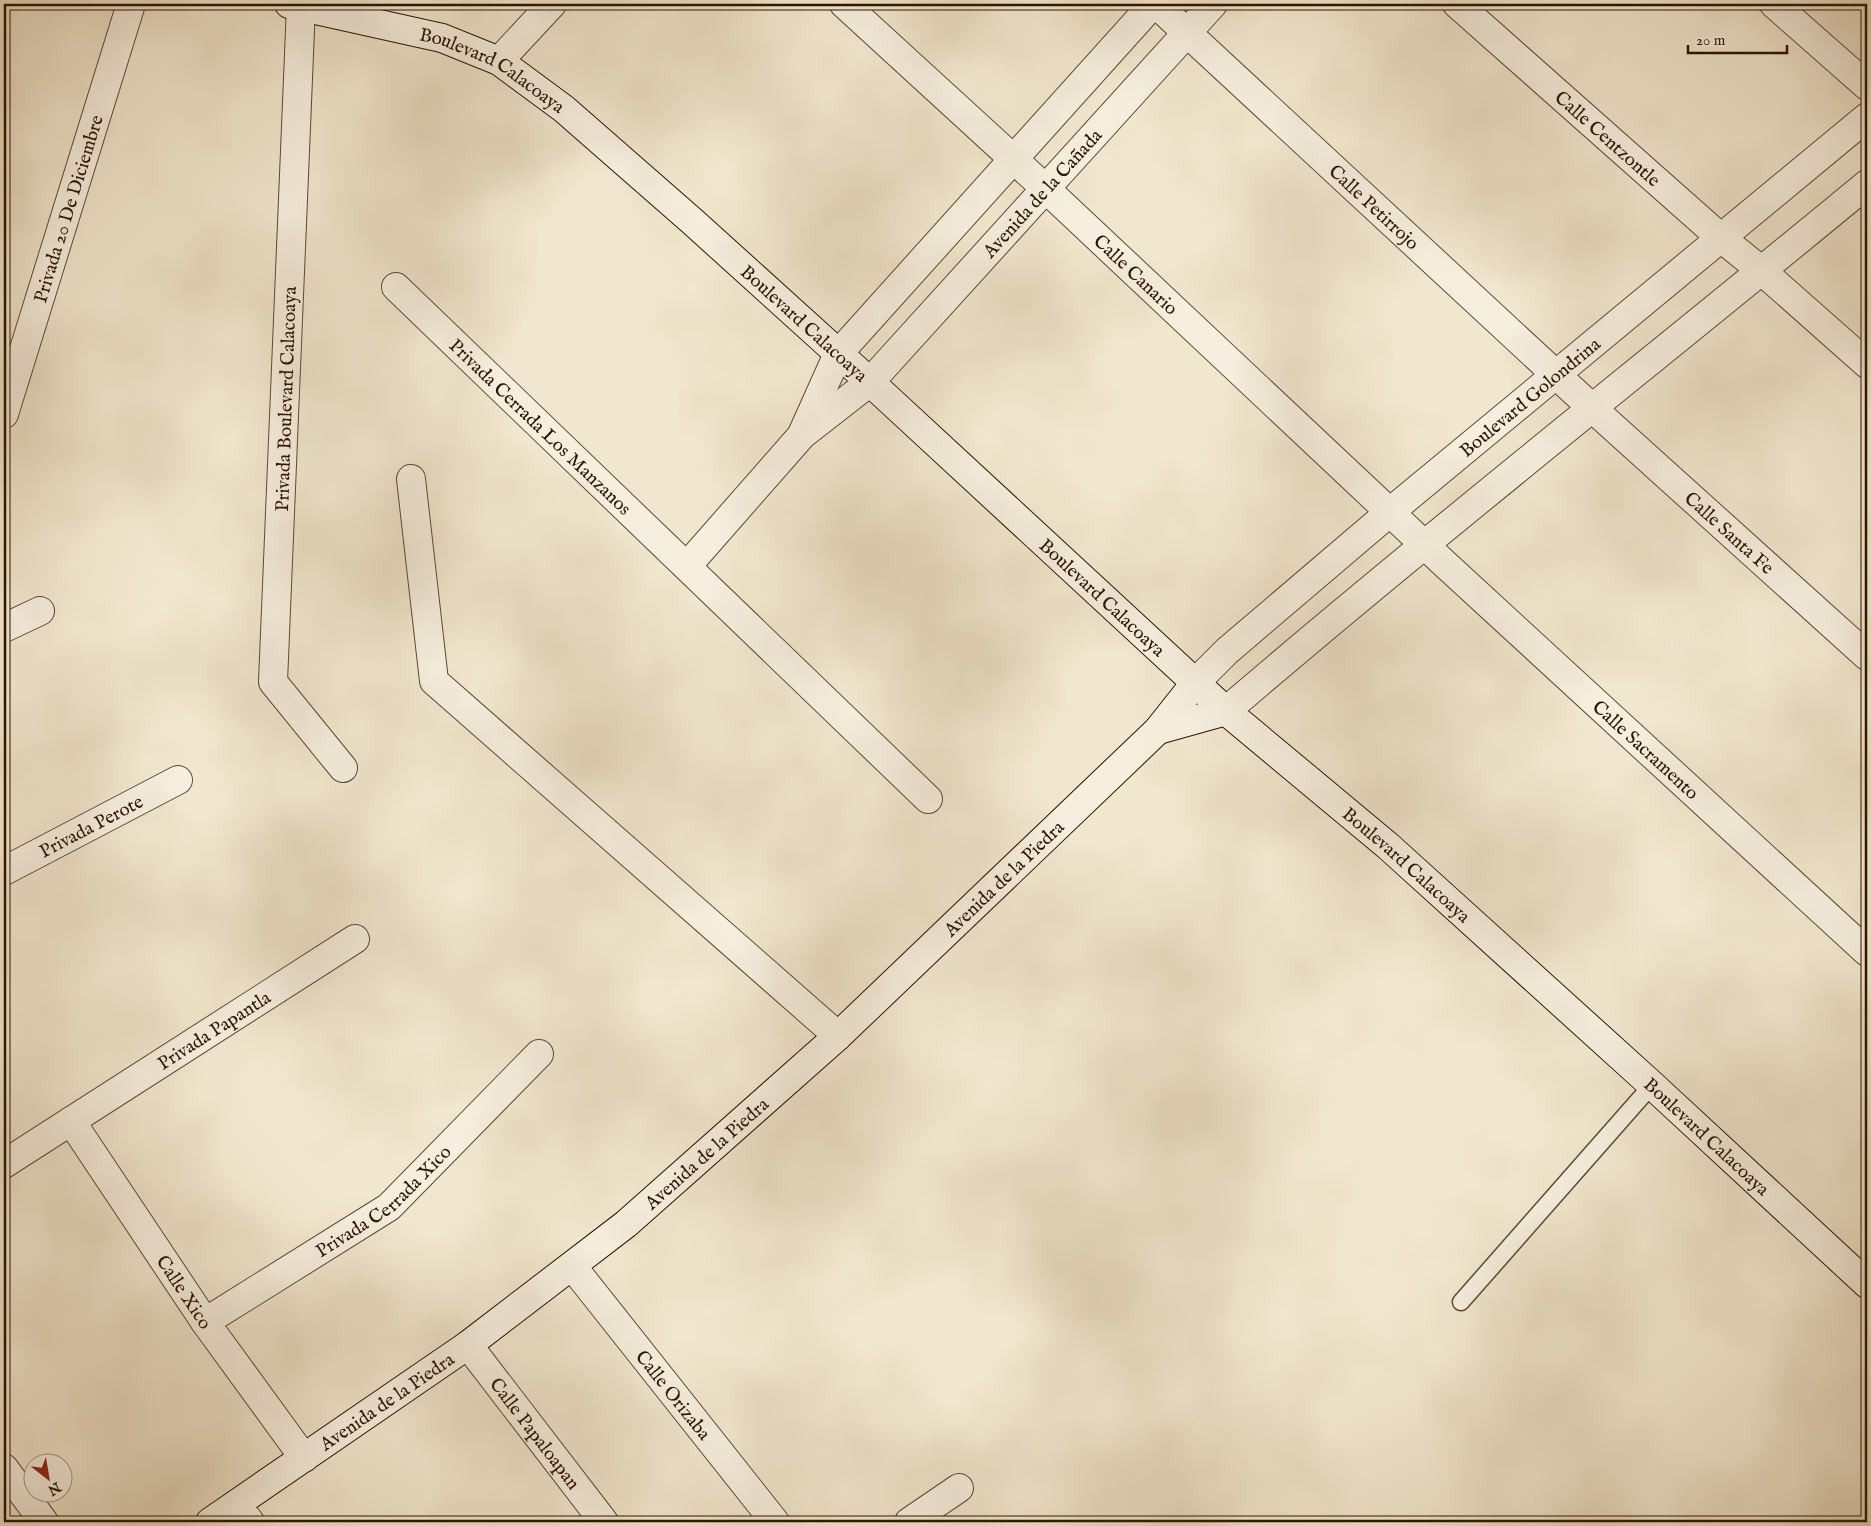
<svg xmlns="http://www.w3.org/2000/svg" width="1871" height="1526" font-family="'IM FELL English',serif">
  <rect width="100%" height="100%" fill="#f1e7ce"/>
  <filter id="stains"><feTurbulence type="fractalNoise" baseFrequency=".004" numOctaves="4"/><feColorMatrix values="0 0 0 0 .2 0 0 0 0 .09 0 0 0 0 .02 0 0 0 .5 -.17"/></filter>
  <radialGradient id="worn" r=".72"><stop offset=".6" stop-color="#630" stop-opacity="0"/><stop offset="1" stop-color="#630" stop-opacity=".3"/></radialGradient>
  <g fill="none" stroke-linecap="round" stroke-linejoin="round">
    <g stroke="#5e4834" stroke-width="19">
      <path id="lane" d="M1461 1302 1652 1085"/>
    </g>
    <g stroke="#5e4834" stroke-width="30">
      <g id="street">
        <path id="s1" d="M844 4 1046 189 1447 566 1867 952"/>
        <path id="s2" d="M1156 4 1592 408 1867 656"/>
        <path id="s3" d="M1457 4 1721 238 1762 271 1867 364"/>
        <path d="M1774 4 1867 86"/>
        <path d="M301 6 273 682 343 768"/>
        <path d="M499 61 552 4"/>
        <path id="s4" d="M396 287 928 799"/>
        <path id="s5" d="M4 414 131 4"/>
        <path d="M803 432 838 354 1153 4"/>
        <path d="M411 479 434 681 838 1036"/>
        <path id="s6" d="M687 566 802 435 870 382 1213 4"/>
        <path d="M4 628 40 611"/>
        <path id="s7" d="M1196 682 1227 651 1390 512 1867 117"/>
        <path d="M1226 711C1436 531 1654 360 1867 184"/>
        <path id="s8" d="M4 871 178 780"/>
        <path id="s9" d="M71 1121 205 1322 304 1458"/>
        <path id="s10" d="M4 1164 355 939"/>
        <path id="s11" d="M572 1266 775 1522"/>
        <path id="s12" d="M205 1322 389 1207 539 1054"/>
        <path id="s13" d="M468 1345 604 1522"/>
        <path d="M4 1468 44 1522"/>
        <path d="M236 1505 250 1522"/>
        <path d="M909 1522 959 1488"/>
      </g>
    </g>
    <g stroke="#2d1300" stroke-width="30">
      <g id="secondary">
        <path id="s14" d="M289 4 442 38 499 61 564 109 692 221 870 382 1226 711 1388 846 1652 1085 1867 1284"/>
        <path d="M1158 730 1226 711"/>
        <path id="s15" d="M210 1522 468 1345 626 1224 838 1036 1158 730 1196 682"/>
      </g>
    </g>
    <use href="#lane" stroke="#f6efdf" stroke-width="16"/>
    <use href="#street" stroke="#f6efdf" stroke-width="28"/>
    <use href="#secondary" stroke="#f6efdf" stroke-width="28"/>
  </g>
  <g text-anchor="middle" stroke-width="4" stroke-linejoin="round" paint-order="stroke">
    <g font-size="19" fill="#2d1300" stroke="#f6efdf">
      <text dy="7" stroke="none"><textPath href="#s14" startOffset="216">Boulevard Calacoaya</textPath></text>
      <text dy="7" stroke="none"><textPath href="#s3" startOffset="202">Calle Centzontle</textPath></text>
      <text dy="7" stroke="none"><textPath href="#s6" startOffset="516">Avenida de la Cañada</textPath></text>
      <text dy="7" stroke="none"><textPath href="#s2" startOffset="298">Calle Petirrojo</textPath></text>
      <text dy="7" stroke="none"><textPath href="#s5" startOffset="215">Privada 20 De Diciembre</textPath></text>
      <text dy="7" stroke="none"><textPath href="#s1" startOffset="398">Calle Canario</textPath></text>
      <text dy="7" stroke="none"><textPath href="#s14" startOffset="621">Boulevard Calacoaya</textPath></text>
      <text dy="7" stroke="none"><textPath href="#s7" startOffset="439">Boulevard Golondrina</textPath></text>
      <text transform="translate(285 399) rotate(-88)" y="7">Privada Boulevard Calacoaya</text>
      <text dy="7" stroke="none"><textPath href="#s4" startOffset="201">Privada Cerrada Los Manzanos</textPath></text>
      <text dy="7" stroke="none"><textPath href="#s2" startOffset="780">Calle Santa Fe</textPath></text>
      <text dy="7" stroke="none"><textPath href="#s14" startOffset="1026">Boulevard Calacoaya</textPath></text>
      <text dy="7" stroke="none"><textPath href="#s1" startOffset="1095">Calle Sacramento</textPath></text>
      <text dy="7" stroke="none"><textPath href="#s8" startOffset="98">Privada Perote</textPath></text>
      <text dy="7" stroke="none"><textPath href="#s14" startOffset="1431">Boulevard Calacoaya</textPath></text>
      <text dy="7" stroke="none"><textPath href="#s15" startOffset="1024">Avenida de la Piedra</textPath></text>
      <text dy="7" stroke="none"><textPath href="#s10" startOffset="249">Privada Papantla</textPath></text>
      <text dy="7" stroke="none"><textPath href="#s14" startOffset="1836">Boulevard Calacoaya</textPath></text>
      <text dy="7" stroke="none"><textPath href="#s15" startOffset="619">Avenida de la Piedra</textPath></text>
      <text dy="7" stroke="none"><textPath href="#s12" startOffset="216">Privada Cerrada Xico</textPath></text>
      <text dy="7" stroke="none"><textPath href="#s9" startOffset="205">Calle Xico</textPath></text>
      <text dy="7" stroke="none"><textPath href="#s11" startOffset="164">Calle Orizaba</textPath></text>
      <text dy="7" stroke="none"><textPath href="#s15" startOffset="214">Avenida de la Piedra</textPath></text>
      <text dy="7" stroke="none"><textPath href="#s13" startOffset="111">Calle Papaloapan</textPath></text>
    </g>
  </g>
  <rect width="1871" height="1526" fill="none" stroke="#f1e7ce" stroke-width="20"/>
  <rect x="5" y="5" width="1861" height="1516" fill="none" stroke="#2d1300" stroke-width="2.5"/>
  <rect x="10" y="10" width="1851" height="1506" fill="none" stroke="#2d1300"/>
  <g transform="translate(48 1478) rotate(149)"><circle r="24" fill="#f6efdf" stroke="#a69786"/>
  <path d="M0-4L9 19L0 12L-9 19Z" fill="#8f2418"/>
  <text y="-8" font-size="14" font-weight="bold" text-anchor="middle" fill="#2d1300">N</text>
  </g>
  <path d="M1688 45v8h99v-8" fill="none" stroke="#2d1300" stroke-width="2.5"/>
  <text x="1696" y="45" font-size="15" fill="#2d1300" stroke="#f6efdf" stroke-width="4" paint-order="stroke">20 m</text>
  <rect width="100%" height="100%" filter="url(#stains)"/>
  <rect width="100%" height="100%" fill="url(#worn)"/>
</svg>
